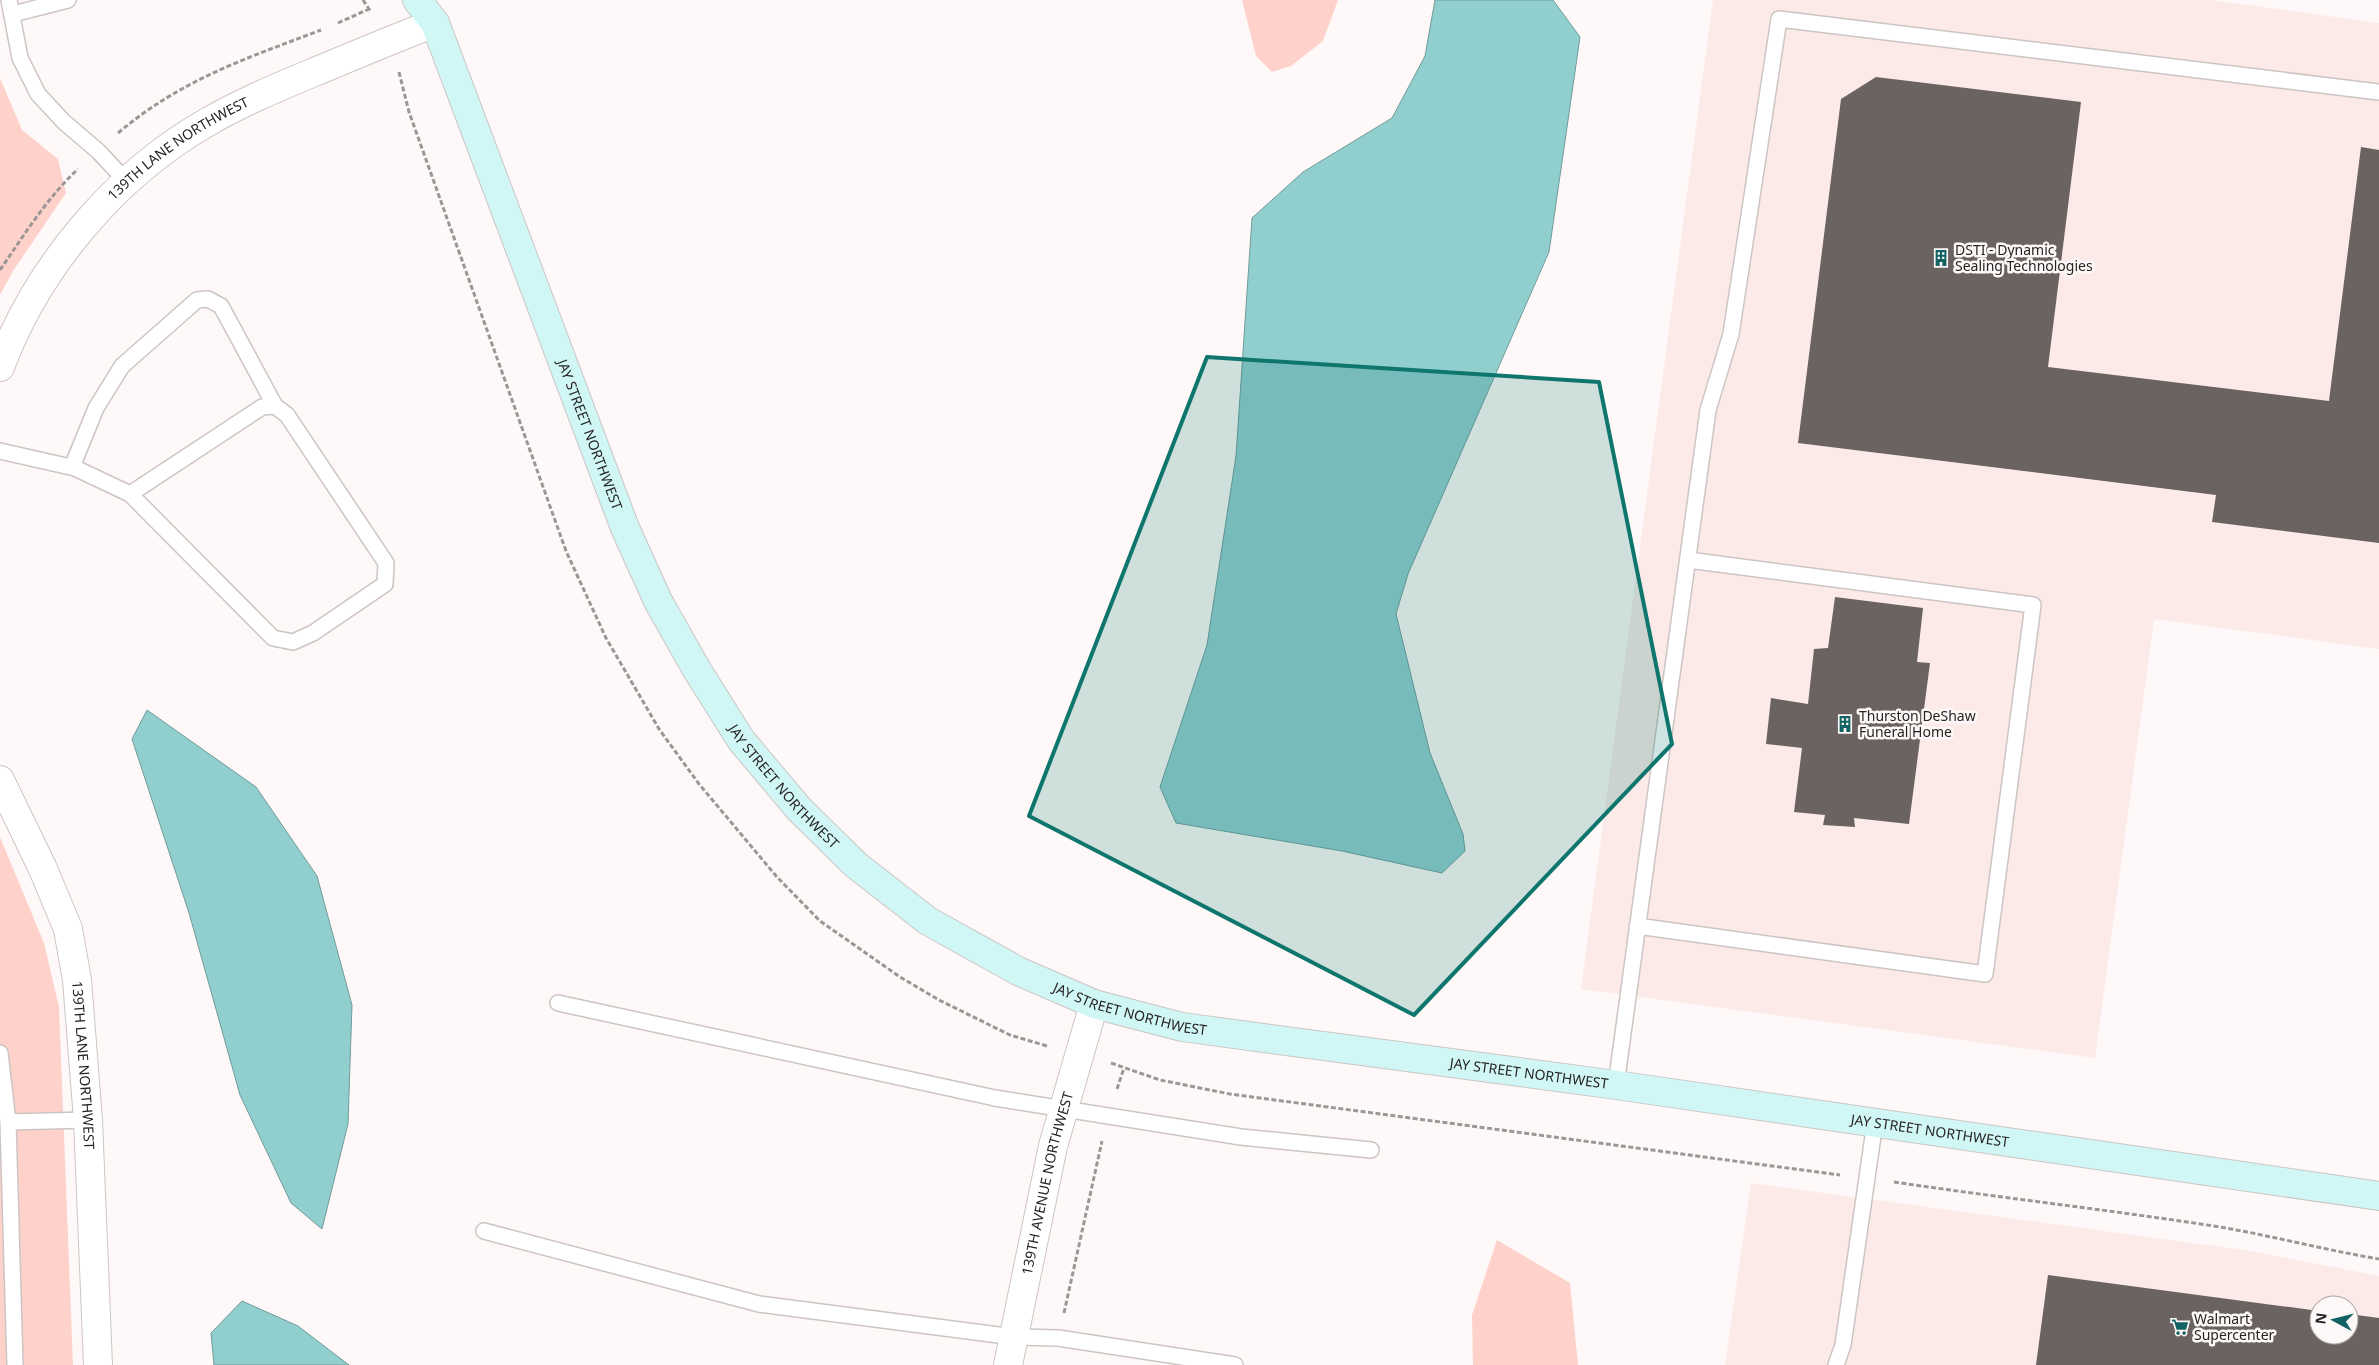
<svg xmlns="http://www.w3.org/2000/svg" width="2379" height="1365" font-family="'Noto Sans',sans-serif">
  <rect width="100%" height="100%" fill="#fef9f8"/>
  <path fill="#fbeae7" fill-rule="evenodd" d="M1713 0H2211L2379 23V649L2154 619 2095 1058 1581 989Z
    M1751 1183 2251 1251 2379 1276V1365H1725ZM2319 1305H2349V1335H2319Z"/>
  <path fill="#fed2ca" d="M1242 0H1338L1323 41 1291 66 1272 72 1256 56Z
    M0 78 22 130 58 159 66 193 13 271 0 295Z
    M0 837 44 943 59 1007 73 1365H0Z
    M1497 1240 1570 1283 1578 1365H1473L1472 1315Z"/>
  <path fill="#91cece" stroke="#719b9b" d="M1435 0H1553L1580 37 1549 252 1408 574 1396 614 1430 753 1463 834 1465 851 1442 873 1342 851 1176 823 1160 787 1207 645 1236 456 1252 218 1303 172 1392 118 1425 56Z
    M147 710 256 787 317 876 352 1005 348 1124 322 1229 291 1203 240 1095 189 913 132 739Z
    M242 1301 298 1326 349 1365H214L211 1333Z"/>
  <path fill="#6a6362" d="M1876 77 2081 102 2048 367 2329 401 2361 147 2379 150V543L2212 522 2216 495 1798 443 1841 99Z
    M1835 597 1923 608 1917 662 1930 663 1909 824 1854 818 1855 827 1823 825 1825 815 1794 812 1802 748 1766 744 1771 698 1808 704 1814 649 1828 648Z
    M2048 1275 2319 1311V1335H2349V1314L2379 1318V1365H2036Z"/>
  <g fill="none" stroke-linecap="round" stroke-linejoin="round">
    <g stroke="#ccc5c3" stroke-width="18">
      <path id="lane" d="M9 0 20 58 38 94 64 122 98 151 127 182
        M13 14 68 0
        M0 451 75 468 130 494 273 638 293 642 313 633 385 584 386 563 287 415 275 406 262 407 130 494
        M72 467 96 408 122 366 197 300 208 299 221 306 275 406
        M1637 926 1985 974 2033 605 1688 560
        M558 1003 995 1098 1241 1137 1371 1150
        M0 1053 8 1122 15 1365
        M1616 1085 1708 410 1731 334 1779 19 2379 92
        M8 1122 88 1120
        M484 1231 759 1304 1014 1337 1058 1338 1235 1365
        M1836 1365 1843 1345 1875 1122"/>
    </g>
    <g stroke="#ccc5c3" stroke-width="30">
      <g id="street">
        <path id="s1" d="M0 367C37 268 114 176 206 123 240 103 276 88 312 73 353 56 393 39 435 23"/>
        <path id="s2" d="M0 780 43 869 68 929 77 980 88 1120 98 1365"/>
        <path id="s3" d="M1008 1365 1053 1146 1094 1004"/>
      </g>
    </g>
    <g stroke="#ccc5c3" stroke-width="30">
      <g id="secondary">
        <path id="s4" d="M417 0 435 23 625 528 658 601 697 670 741 740 799 809 856 865 928 921 1018 971 1094 1004 1182 1027 1616 1085 2379 1196"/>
      </g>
    </g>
    <path stroke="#9b9796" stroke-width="3" stroke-dasharray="5 2.5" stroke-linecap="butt" d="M363 0 371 12
      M338 23 369 9
      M399 72 409 112 566 551 606 638 659 729 699 784 777 877 820 921 900 977 939 1000 1010 1035 1047 1046
      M118 133C182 79 245 59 321 30
      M0 270C24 235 47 198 78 169
      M1111 1063 1160 1080 1230 1094 1840 1175
      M1117 1089 1124 1068
      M1894 1182C2002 1198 2111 1210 2220 1227 2273 1236 2325 1250 2379 1259
      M1064 1313 1102 1141"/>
    <use href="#lane" stroke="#fff" stroke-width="15"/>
    <use href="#street" stroke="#fff" stroke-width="28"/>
    <use href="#secondary" stroke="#d0f6f6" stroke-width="28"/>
  </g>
  <path fill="#0f766e" fill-opacity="0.2" stroke="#0f766e" stroke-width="4" stroke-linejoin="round" d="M1207 357 1599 382 1672 744 1414 1015 1029 816Z"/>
  <defs>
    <g id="building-bare" transform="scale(1.35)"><path d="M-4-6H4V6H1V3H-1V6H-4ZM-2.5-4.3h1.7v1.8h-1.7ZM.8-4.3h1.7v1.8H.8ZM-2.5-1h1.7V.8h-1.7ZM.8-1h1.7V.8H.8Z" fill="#136364" stroke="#fef9f8" stroke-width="2.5" paint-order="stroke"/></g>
    <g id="supermarket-bare" transform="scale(1.35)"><path d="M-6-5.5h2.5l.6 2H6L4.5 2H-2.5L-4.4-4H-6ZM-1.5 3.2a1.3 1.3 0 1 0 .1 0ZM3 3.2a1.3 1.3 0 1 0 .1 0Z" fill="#136364" stroke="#fef9f8" stroke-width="2.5" paint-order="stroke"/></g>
  </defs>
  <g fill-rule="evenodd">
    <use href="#building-bare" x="1941" y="258"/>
    <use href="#building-bare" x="1845" y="724"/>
    <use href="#supermarket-bare" x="2180" y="1327"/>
  </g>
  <g text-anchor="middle" stroke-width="5" stroke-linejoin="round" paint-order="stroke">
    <g font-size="14" fill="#272423" stroke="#fef9f8">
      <text dy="5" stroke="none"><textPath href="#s1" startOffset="288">139TH LANE NORTHWEST</textPath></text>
      <text dy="5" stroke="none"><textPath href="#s4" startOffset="469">JAY STREET NORTHWEST</textPath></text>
      <text dy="5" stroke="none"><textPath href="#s4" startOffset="874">JAY STREET NORTHWEST</textPath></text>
      <text dy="5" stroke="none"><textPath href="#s4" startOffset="1294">JAY STREET NORTHWEST</textPath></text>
      <text dy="5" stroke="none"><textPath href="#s2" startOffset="301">139TH LANE NORTHWEST</textPath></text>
      <text dy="5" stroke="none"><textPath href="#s4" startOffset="1699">JAY STREET NORTHWEST</textPath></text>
      <text dy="5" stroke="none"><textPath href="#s4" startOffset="2104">JAY STREET NORTHWEST</textPath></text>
      <text dy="5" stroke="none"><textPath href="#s3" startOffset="186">139TH AVENUE NORTHWEST</textPath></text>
    </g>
    <g font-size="14" fill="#272423" stroke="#fef9f8" text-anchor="start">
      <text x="1955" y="255">DSTI - Dynamic<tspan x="1955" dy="16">Sealing Technologies</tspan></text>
      <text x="1859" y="721">Thurston DeShaw<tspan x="1859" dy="16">Funeral Home</tspan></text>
      <text x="2194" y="1324">Walmart<tspan x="2194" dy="16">Supercenter</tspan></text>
    </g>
  </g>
  <g transform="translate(2334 1320) rotate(277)"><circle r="24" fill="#fef9f8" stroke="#a8a4a3"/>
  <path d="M0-4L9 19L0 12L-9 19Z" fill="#136364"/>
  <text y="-8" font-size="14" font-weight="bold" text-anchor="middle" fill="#272423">N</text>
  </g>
</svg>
